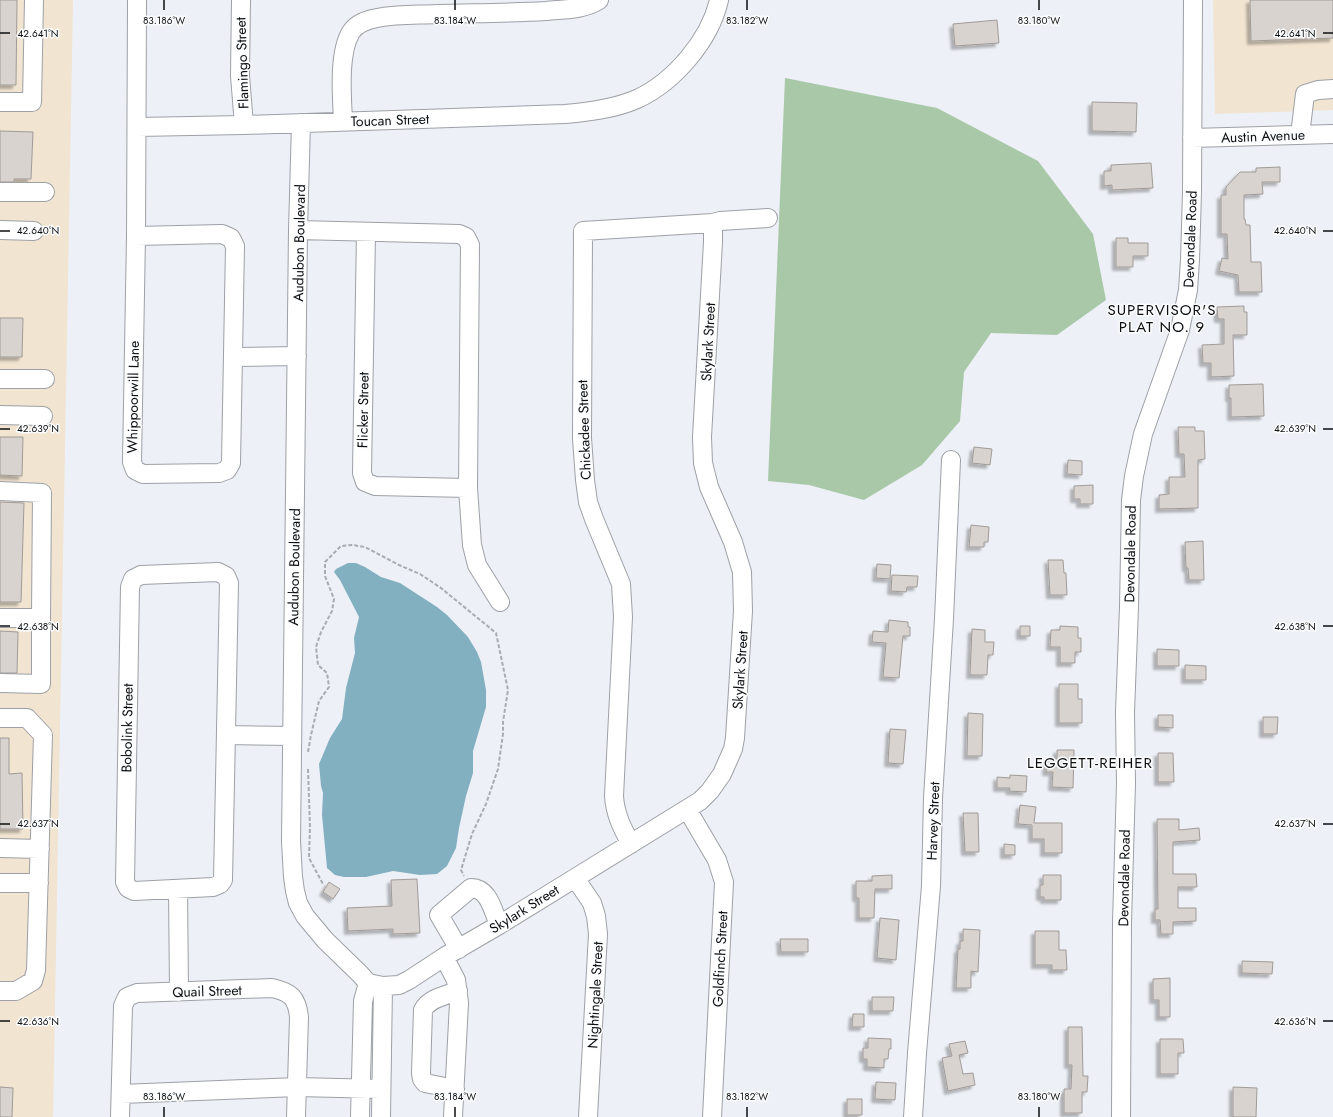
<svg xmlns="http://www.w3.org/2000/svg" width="1333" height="1117" font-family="Jost,sans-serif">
  <defs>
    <filter id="shadow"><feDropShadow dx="-3.5" dy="3.5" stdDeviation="1" flood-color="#0004"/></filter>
  </defs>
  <rect width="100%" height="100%" fill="#edf0f6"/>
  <path fill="#f1e4d0" d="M0 0H73L53 1117H0Z
    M1213 0H1333V110L1215 114Z"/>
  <path fill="#a8c8a8" d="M785 78 937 108 1038 161 1093 234 1106 300 1057 335 991 333 964 372 960 421 922 465 864 500 809 485 768 481Z"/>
  <path fill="#82b0c1" d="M348 563H356L365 567 381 577 400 583 437 607 447 615 468 637 477 652 481 662 486 690V707L473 751V773L466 796 459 828 456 848 447 866 437 874 420 875 393 871 366 877H344L335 875 327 868 322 815 323 793 321 786 319 764 330 738 342 719 346 688 355 653 354 638 359 617 340 580 334 572 336 569Z"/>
  <path fill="#d8d3cf" stroke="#a09b97" filter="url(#shadow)" d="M0 0H17L16 85H0Z
    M1250 0H1333V38L1251 41Z
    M997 20 999 43 955 46 953 24Z
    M1092 102 1137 103 1136 132 1092 131Z
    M0 131 33 132 31 179H14V182H0Z
    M1151 163 1153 188 1112 190V185L1104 186V171H1111V165Z
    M1280 167V182H1262L1263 194 1244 195V219H1245L1246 225H1250L1251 262H1261L1262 292H1239L1238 275 1219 271 1222 258 1228 259 1227 234H1221V195H1226V187L1240 172H1256V168Z
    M1116 238H1128V243H1148V256H1133V267H1116Z
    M1244 306V312H1247V335H1233L1234 376 1211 377V363H1203L1202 345 1224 344V319H1218L1217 307Z
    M0 318H23L22 357H0Z
    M1263 384 1264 416 1231 417V398H1229V385Z
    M1178 427H1195V431H1204L1205 459 1198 460V508L1159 509V495L1169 494V477H1185L1184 454H1179Z
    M0 437H23L22 476 0 475Z
    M974 447 992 449 990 465 972 463Z
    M1068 460 1082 461V475L1067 474Z
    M1093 485V504H1080V499H1074V486Z
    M0 502 24 503 21 602H0Z
    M971 525 989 527 988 542H984V547H969Z
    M1203 541 1204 580H1189L1188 568H1186L1185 542Z
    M1048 560H1063L1064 573H1066L1067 595H1050Z
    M877 564 891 565 890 579 876 578Z
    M892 575 918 576 917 587H907L906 592 891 591Z
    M889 620 908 622V627H910V636H903L899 678 883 677 886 643 872 642 873 631 888 632Z
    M1020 626H1030V636H1020Z
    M1060 626 1078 627V638H1081V652H1075V663H1060V647H1050L1051 630H1060Z
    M972 629 985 630V642H994L993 655H988L987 675H970Z
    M0 631 18 632 17 673H0Z
    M1157 649 1179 650V666H1157Z
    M1185 665 1206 666V680H1185Z
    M1059 684H1078V699H1082V723H1059Z
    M968 713 983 714 982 756H967Z
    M1158 715H1173V728L1158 727Z
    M1263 717H1278L1277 734H1263Z
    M890 729 906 730 903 764 888 763Z
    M0 738H9V774L22 773 23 829H0Z
    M1057 750H1074L1073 788 1052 787 1053 772H1046L1047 758 1057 759Z
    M1158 753H1173L1174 782H1158Z
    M1010 775 1027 776 1026 792 1009 791 1010 788H997V777L1010 778Z
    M1020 805 1036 807 1034 823H1062V853H1044V839H1032V825L1018 824Z
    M963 813H978L979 852H965Z
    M1157 819H1179V830L1199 828 1200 840 1173 842V874H1196L1197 887H1178V908H1196V921L1173 922V934H1161L1160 920H1155V909H1158Z
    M1004 844 1015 845V855H1004Z
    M892 875V889H875L874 918H859V898H856V881H872V876Z
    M1043 875H1061V900H1044V897H1040V885H1043Z
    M417 879 420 933 393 934V929L348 931 347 908 392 906 391 880Z
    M329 882 340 889 333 899 323 892Z
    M880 918 899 920 896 960 877 958Z
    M963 929 980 930 978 972 971 971V988H956L958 949H960V941H963Z
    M1035 931H1059V950H1066L1067 970H1052V965H1035Z
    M780 939H808V952H781Z
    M1242 961 1273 962 1272 974 1242 973Z
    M1170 978V1017H1159V1000H1153V979Z
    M872 997H894L893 1011H872Z
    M853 1014H864V1027H852Z
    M1068 1027H1082L1083 1076H1088L1087 1092H1082V1113H1064V1089H1071L1072 1065H1068Z
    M868 1038 891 1039V1049H889L888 1059H884V1068L867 1067V1059H863V1048H868Z
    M1160 1039H1183L1184 1053H1178V1074H1160Z
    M965 1041 968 1053 959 1055 963 1074 973 1073 975 1085 948 1091 942 1058 952 1056 949 1044Z
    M876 1082 896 1083 895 1100 875 1099Z
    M0 1087 13 1088 12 1117H0Z
    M1233 1087 1257 1088 1256 1117H1233Z
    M847 1099H862V1115H847Z"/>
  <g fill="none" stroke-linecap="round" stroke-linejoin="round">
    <g stroke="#9da0a6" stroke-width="20">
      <path id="minor" d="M241 0 240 76 244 125
        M0 102H32L34 0
        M343 121C342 97 338 53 351 32 357 23 367 20 377 18 397 14 417 15 437 14 474 13 510 13 546 11 565 9 583 10 599 0
        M301 123 298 230 291 841 293 877 295 891 298 903 305 916 325 940 360 974 368 983 383 986 399 985 409 980 444 957 499 925 700 801 710 791 722 774 733 749 735 738 743 611 742 572 733 542 709 487 703 463 702 437 713 242V223
        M137 127 244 125 565 114C589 112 614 109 637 99 674 82 710 40 719 0
        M1300 135 1305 94 1318 90 1333 89
        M1192 138 1333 134
        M0 192H45
        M0 230 34 231
        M298 230 459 234 466 237 470 245 468 488 472 545 477 565 500 602
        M366 232 362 473 365 482 375 486 468 488
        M136 236 222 234 231 238 235 246 231 463 227 470 219 473 143 474 135 470 132 462 136 236 137 0
        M234 357 297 356
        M0 379H45
        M0 415 43 416
        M0 491 42 493 41 618H0
        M218 572 226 576 229 583 223 880 220 884 213 887 134 891 128 888 125 882 130 587 133 579 141 575Z
        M0 683 41 684V618
        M0 718H27L43 735 36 970 33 981 16 991H0
        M226 735 292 736
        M687 809 717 860 724 882 712 1117
        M631 844C622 828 615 814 614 796L623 617 621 584 594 519 588 502 585 480 582 438 583 231 713 223 720 221 768 218
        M0 848 40 849
        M575 878 592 903 596 916 598 934 588 1117
        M0 883H39
        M178 889 179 992
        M459 949 439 915 471 888C489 888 493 911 499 925
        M444 957 456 980 459 1003 453 1117
        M455 1089 425 1083 422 1079 421 1073 423 1010C429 998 447 995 458 991
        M121 1094 297 1087 381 1089
        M120 1117 123 1006 127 997 137 993 272 988C291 992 297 998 299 1017L296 1117
        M360 1117 363 1001 368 983
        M381 1117 383 986
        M913 1117 917 1053 931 886 933 798 944 619 951 460
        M1121 1117 1122 923 1126 783 1125 712 1129 607 1131 500 1134 476 1143 434 1180 330 1188 290 1190 260 1192 192 1193 0"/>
    </g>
    <path stroke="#a9acb0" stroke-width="2" stroke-dasharray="4 2" stroke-linecap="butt" d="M308 752 311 735 319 701 329 687 327 673 318 665 316 647 321 632 332 611 334 599 325 576V562L341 546 352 545 365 547 399 565 420 574 441 588 496 633 508 690 503 722V734L498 769 486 804 472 834 461 870 464 876
      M308 769 310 827 309 858 323 884"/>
    <use href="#minor" stroke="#fff" stroke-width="18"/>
  </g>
  <path fill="none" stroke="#0d0f10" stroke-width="1.5" d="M164 0V10M455 0V10M747 0V10M1039 0V10M0 33H10M1323 33H1333M0 231H10M1323 231H1333M0 429H10M1323 429H1333M0 626H10M1323 626H1333M0 824H10M1323 824H1333M0 1021H10M1323 1021H1333M164 1107V1117M455 1107V1117M747 1107V1117M1039 1107V1117"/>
  <g text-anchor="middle" stroke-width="3" stroke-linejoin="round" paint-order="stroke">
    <g font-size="14" fill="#0d0f10" stroke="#fcfdfe">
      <text transform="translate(242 63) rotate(-92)" y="5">Flamingo Street</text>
      <text transform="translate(390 120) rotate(-2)" y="5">Toucan Street</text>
      <text transform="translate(1263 136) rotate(-2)" y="5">Austin Avenue</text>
      <text transform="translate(1190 239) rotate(-88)" y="5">Devondale Road</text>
      <text transform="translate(299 243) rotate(-89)" y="5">Audubon Boulevard</text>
      <text transform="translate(708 342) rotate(-87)" y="5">Skylark Street</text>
      <text transform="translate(133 397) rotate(-89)" y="5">Whippoorwill Lane</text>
      <text transform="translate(363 410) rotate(-89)" y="5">Flicker Street</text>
      <text transform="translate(584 430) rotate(-92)" y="5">Chickadee Street</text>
      <text transform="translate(1130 554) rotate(-89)" y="5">Devondale Road</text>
      <text transform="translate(294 567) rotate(-89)" y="5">Audubon Boulevard</text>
      <text transform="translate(740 670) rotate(-86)" y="5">Skylark Street</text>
      <text transform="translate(127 728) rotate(-89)" y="5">Bobolink Street</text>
      <text transform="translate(933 821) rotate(-88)" y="5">Harvey Street</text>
      <text transform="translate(1124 878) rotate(-89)" y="5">Devondale Road</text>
      <text transform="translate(524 909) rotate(-32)" y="5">Skylark Street</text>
      <text transform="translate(720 959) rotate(-87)" y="5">Goldfinch Street</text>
      <text transform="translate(207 991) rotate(-2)" y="5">Quail Street</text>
      <text transform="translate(595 995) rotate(-87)" y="5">Nightingale Street</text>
    </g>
    <g font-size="15" letter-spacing="1" fill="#0d0f10" stroke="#fcfdfe">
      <text x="1162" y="315">SUPERVISOR'S<tspan x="1162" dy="17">PLAT NO. 9</tspan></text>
      <text x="1090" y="768">LEGGETT-REIHER</text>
    </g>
  </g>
  <g font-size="10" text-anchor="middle" fill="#0d0f10" stroke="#fcfdfe" stroke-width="3" stroke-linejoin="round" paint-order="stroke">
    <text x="164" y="24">83.186°W</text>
    <text x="455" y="24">83.184°W</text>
    <text x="747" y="24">83.182°W</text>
    <text x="1039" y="24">83.180°W</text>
    <text x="38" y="37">42.641°N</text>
    <text x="1295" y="37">42.641°N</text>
    <text x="38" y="234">42.640°N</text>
    <text x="1295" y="234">42.640°N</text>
    <text x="38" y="432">42.639°N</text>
    <text x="1295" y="432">42.639°N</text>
    <text x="38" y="630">42.638°N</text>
    <text x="1295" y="630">42.638°N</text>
    <text x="38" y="827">42.637°N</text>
    <text x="1295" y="827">42.637°N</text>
    <text x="38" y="1025">42.636°N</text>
    <text x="1295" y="1025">42.636°N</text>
    <text x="164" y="1100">83.186°W</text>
    <text x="455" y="1100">83.184°W</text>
    <text x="747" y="1100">83.182°W</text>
    <text x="1039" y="1100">83.180°W</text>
  </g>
</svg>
